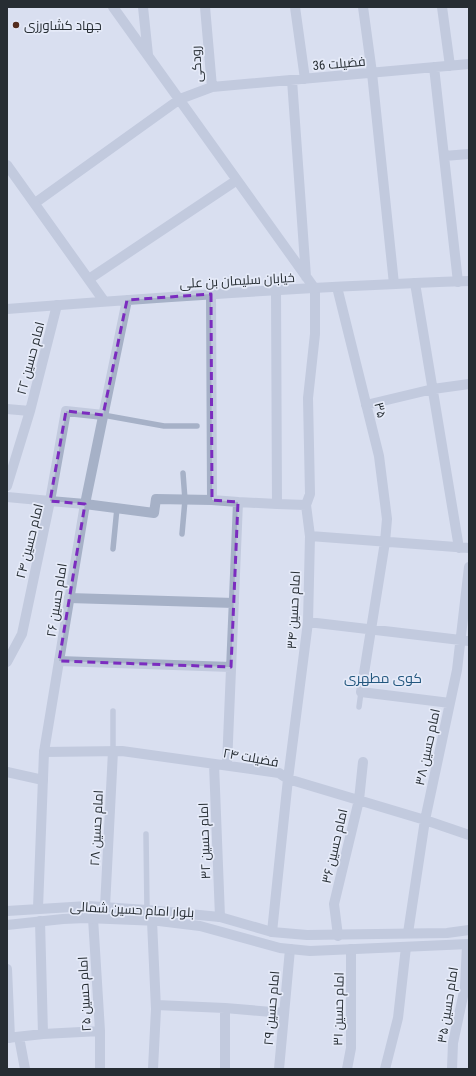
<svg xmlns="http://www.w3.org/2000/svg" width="476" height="1076" font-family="'Roboto Condensed',Cairo,sans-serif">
  <rect width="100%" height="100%" fill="#d9dff0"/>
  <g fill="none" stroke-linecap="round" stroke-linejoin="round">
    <path stroke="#a6b1c7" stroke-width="5.5" d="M103 415 164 426H197
      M182 534 185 500 183 473
      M113 549 117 508
      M359 707 361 692
      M113 711V751
      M146 834 147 910"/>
    <path stroke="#a6b1c7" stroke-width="10" d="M113 7 315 289V334L308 398 310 494 306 505 310 536 308 622 288 779 272 932
      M143 7 148 55
      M295 7 305 79
      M363 7 372 73 394 284
      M442 7 450 66
      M434 67 458 282
      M292 80 306 277
      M212 87 469 64
      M444 156 469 154
      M35 203 180 99 212 87 205 7
      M89 279 237 180
      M415 283 459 548
      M337 287 379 456 387 519 385 542 361 692 450 703
      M211 294 212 500 238 502 227 765
      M366 405 433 389 469 384
      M7 409 30 411
      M7 486 30 411 57 305
      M7 497 50 501 66 411 103 415
      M238 502 277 504 276 291
      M277 504 306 505
      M310 536 469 548
      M69 598 234 603
      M308 622 469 641
      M59 661 231 667
      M7 662 22 634 50 501 85 504 154 513 156 499 212 500
      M44 752 122 751 279 773 288 779 425 820 469 835
      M214 764 220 917
      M7 772 43 780
      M105 907 113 751
      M93 918 100 1031V1069
      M152 921 156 1009 153 1069
      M408 933 425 820 457 670 469 567
      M338 936 334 904 359 800 363 762
      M7 969 10 1038
      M156 1005 225 1008 284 1013
      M225 1008V1069
      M43 1034 100 1031
      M19 1037 25 1069
      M7 1038 43 1034 40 921
      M279 1069 290 949
      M347 1069 351 1048V949
      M385 1069 398 1018 406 947
      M452 1069 453 1043 465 987 467 945"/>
    <path stroke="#a6b1c7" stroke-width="10" d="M7 165 104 301
      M7 309C161 297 315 286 469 281
      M38 908 44 752 85 504 127 300
      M7 911 88 906 147 910 220 917 272 932 307 935 447 933 469 930
      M7 925 63 919 86 918 159 921 200 926 280 948 310 951 469 944"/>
  </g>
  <path d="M0 0H476V1076H0ZM211 294 212 500 238 502 231 667 59 661 85 504 50 501 66 411 103 415 127 300Z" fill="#d9dff0" fill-opacity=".55" fill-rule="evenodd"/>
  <path fill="none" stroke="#7b2cbf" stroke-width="3" stroke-dasharray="8 5" stroke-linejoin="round" d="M211 294 212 500 238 502 231 667 59 661 85 504 50 501 66 411 103 415 127 300Z"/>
  <circle fill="#532c1e" stroke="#e5eaf8" stroke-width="1.5" cx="16" cy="25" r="4"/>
  <g text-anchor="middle" stroke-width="3.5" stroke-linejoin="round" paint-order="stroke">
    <g font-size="13" fill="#262d33" stroke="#e5eaf8" text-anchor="start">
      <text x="24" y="30">جهاد کشاورزی</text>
    </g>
    <g font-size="13" fill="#262d33" stroke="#e5eaf8">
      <text transform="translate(339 63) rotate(-5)" y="5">فضیلت 36</text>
      <text transform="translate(196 64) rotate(-93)" y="5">رودکی</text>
      <text transform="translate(237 280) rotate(-3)" y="5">خیابان سلیمان بن علی</text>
      <text transform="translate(30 358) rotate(-75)" y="5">امام حسین ۲۲</text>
      <text transform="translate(381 410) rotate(76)" y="5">۳۵</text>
      <text transform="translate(29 541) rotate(-76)" y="5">امام حسین ۲۴</text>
      <text transform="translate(56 600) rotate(-81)" y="5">امام حسین ۲۶</text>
      <text transform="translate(293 610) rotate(-87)" y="5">امام حسین ۳۴</text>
      <text transform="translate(427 747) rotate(-78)" y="5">امام حسین ۳۸</text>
      <text transform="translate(251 757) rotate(10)" y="5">فضیلت ۲۴</text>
      <text transform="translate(96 828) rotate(-87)" y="5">امام حسین ۲۸</text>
      <text transform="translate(204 841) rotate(-92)" y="5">امام حسین ۳۲</text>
      <text transform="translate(334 846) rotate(-77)" y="5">امام حسین ۳۶</text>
      <text transform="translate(132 909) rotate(3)" y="5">بلوار امام حسین شمالی</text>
      <text transform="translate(84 994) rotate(-93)" y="5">امام حسین ۲۵</text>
      <text transform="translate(447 1005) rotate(-81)" y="5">امام حسین ۳۵</text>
      <text transform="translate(271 1008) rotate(-85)" y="5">امام حسین ۲۹</text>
      <text transform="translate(338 1009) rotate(-89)" y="5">امام حسین ۳۱</text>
    </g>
    <g font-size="14" fill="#23577e" stroke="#e5eaf8">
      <text x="383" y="683">کوی مطهری</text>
    </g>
  </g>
  <rect width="476" height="1076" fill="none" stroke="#262d33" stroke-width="16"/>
</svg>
